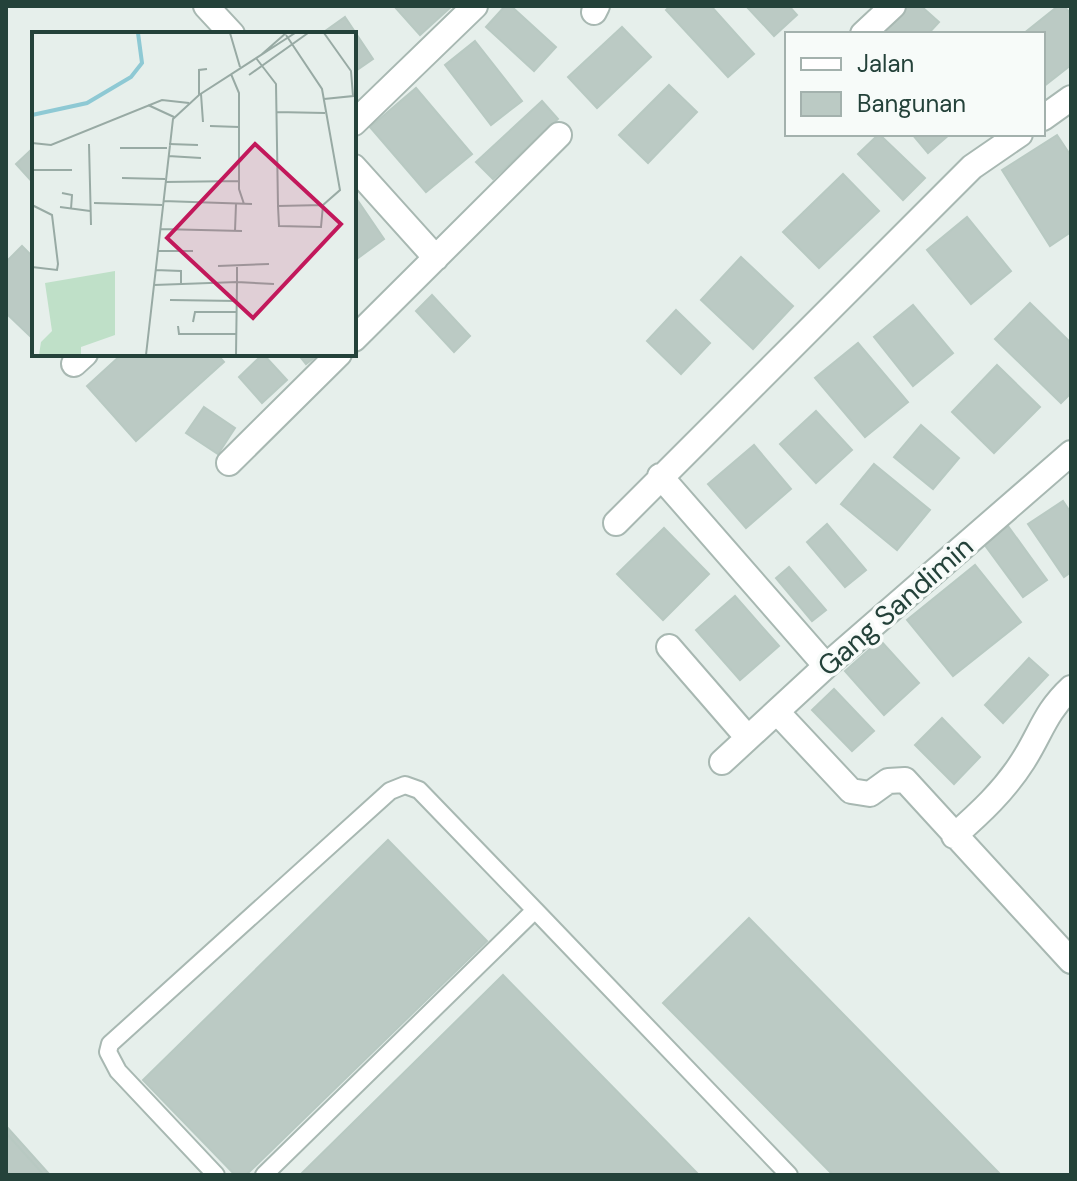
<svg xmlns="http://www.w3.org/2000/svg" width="1077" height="1181" font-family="'DM Sans',sans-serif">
  <rect width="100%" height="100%" fill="#e6efeb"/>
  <path fill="#bbcac4" stroke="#b8c9c2" stroke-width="2" d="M394 6H452L420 35Z
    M505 6H511L556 47 534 71 486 27Z
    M670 6H711L754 54 728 77 666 10Z
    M746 6H789L797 15 774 36Z
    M904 6H921L939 22 928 34H887L883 30Z
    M1058 6H1064L1071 14V65L1043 87V34H1023Z
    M345 17 373 59 354 72V34H321Z
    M622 27 651 57 597 108 568 77Z
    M475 41 522 101 491 125 445 65Z
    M669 85 697 112 648 163 619 135Z
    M416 88 472 154 426 192 370 127Z
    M542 101 558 119 493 179 476 162Z
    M879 134 925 178 903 200 858 154Z
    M912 134H950L928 153Z
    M1057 135 1071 156V232L1050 246 1002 170Z
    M34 147V184L16 164Z
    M843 174 879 211 819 268 783 232Z
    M356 198 384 239 354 261V199Z
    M967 217 1011 271 971 304 927 250Z
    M22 246 34 258V340L6 313V262Z
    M741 257 793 306 753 349 701 300Z
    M432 295 470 336 454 352 416 311Z
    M1030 303 1071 343V393L1061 403 995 339Z
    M913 305 953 353 913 386 874 337Z
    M676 310 710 343 681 374 647 341Z
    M858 343 908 402 865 437 815 378Z
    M122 354H217L224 362 136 441 87 386Z
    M263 354 287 380 262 403 239 377Z
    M298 354H319L306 364Z
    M997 365 1040 407 994 453 952 412Z
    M204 407 235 428 218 454 186 433Z
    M816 411 852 450 816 483 780 444Z
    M921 425 959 458 933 489 894 457Z
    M754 445 791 489 746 528 708 484Z
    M874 464 930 510 897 550 841 504Z
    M1063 501 1071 513V572L1064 577 1028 524Z
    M827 524 866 570 845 587 807 542Z
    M1008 526 1047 580 1023 597 984 544Z
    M664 528 709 574 663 620 617 574Z
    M975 565 1021 622 953 676 907 620Z
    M789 567 826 610 812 621 776 578Z
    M735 596 779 646 740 680 696 630Z
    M880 640 919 683 884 715 845 671Z
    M1029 658 1048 675 1003 723 985 705Z
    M834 689 874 731 852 751 812 710Z
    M942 718 980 757 954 784 915 745Z
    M388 840 487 941 246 1175H235L143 1080Z
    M749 918 1001 1175H833L663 1003Z
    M503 975 699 1175H300Z
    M6 1126 50 1175H6Z
    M6 1133 44 1175H6Z"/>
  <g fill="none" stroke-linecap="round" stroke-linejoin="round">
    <g stroke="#a8b8b2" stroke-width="20">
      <path id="lane" d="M216 1175 118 1071 108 1052 110 1044 390 791 405 785 419 790 535 910
        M264 1175 535 910 789 1175"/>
    </g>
    <g stroke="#a8b8b2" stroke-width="28">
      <path id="street" d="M206 6 232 34
        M594 12 597 6
        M863 34 893 6
        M1043 118 1071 98
        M354 123 475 6
        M354 167 436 258
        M354 339 559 135
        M74 364 85 354
        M229 463 339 354
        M660 476 826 666
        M616 523 972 167 1020 134
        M669 647 748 738
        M777 712 851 791 870 794 888 781 905 780 1071 961
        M722 762 826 666 1071 453
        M954 836C980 813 1004 791 1023 761 1041 733 1045 712 1071 688"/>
    </g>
    <use href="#lane" stroke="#fff" stroke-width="16"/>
    <use href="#street" stroke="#fff" stroke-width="24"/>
  </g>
  <g text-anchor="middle" stroke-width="7" stroke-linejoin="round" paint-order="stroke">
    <g font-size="28" fill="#24423a" stroke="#f7fbf9">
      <text transform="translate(895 606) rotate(-41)" y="10">Gang Sandimin</text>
    </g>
  </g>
  <g transform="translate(32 32)">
    <rect width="324" height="324" fill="#e6efeb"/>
    <path d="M83 239V303L49 315V323H7L9 310 20 299 13 251Z" fill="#bfe0c8"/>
    <path fill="none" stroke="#8ec9d4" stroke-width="4" d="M0 83 55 71 99 45 110 31 106 1"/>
    <path fill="none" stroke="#98aaa4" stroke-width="2" d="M198 1 208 35M292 1 319 39 321 64 292 67M229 23 254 1M224 26 244 52 246 174 291 173 308 158 290 57 254 3M199 42 207 61V157L212 172M217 43 276 1M169 62 171 90M167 63V38L175 37M116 73 142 85M244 80 293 81M178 94 207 95M0 111 19 113 130 68 157 71M57 112 59 193M137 112 166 113M88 116H135M136 124 169 126M0 138H40M90 146 133 147M133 150 207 149M30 161 40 163 39 177M131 169 220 172M62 171 130 173M0 173 20 183 26 232 25 238 0 235M246 174 247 194 289 195 291 173M28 175 58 179M128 197 210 199M203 199 204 172M125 219H161M205 233V250L242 252M186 234 237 232M123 238 149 239V251M122 253 205 250 204 323M138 268 205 269M161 290 163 280H204M146 294 147 302H204M114 323 141 87 167 63 263 1"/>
    <path fill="#c2185b" fill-opacity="0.15" stroke="#c2185b" stroke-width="4" d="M223 112 309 192 221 286 135 206Z"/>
    <rect width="324" height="324" fill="none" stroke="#24423a" stroke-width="4"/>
  </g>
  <rect width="1077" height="1181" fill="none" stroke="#24423a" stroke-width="16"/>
  <rect x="785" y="32" width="260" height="104" fill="#f7fbf9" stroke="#a3b1ad" stroke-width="2"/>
  <rect x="801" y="58" width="40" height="12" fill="#ffffff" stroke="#a3b1ad" stroke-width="2"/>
  <text x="857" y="72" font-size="24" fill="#24423a">Jalan</text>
  <rect x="801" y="92" width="40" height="24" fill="#bbcac4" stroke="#a3b1ad" stroke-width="2"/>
  <text x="857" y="112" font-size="24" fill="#24423a">Bangunan</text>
</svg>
